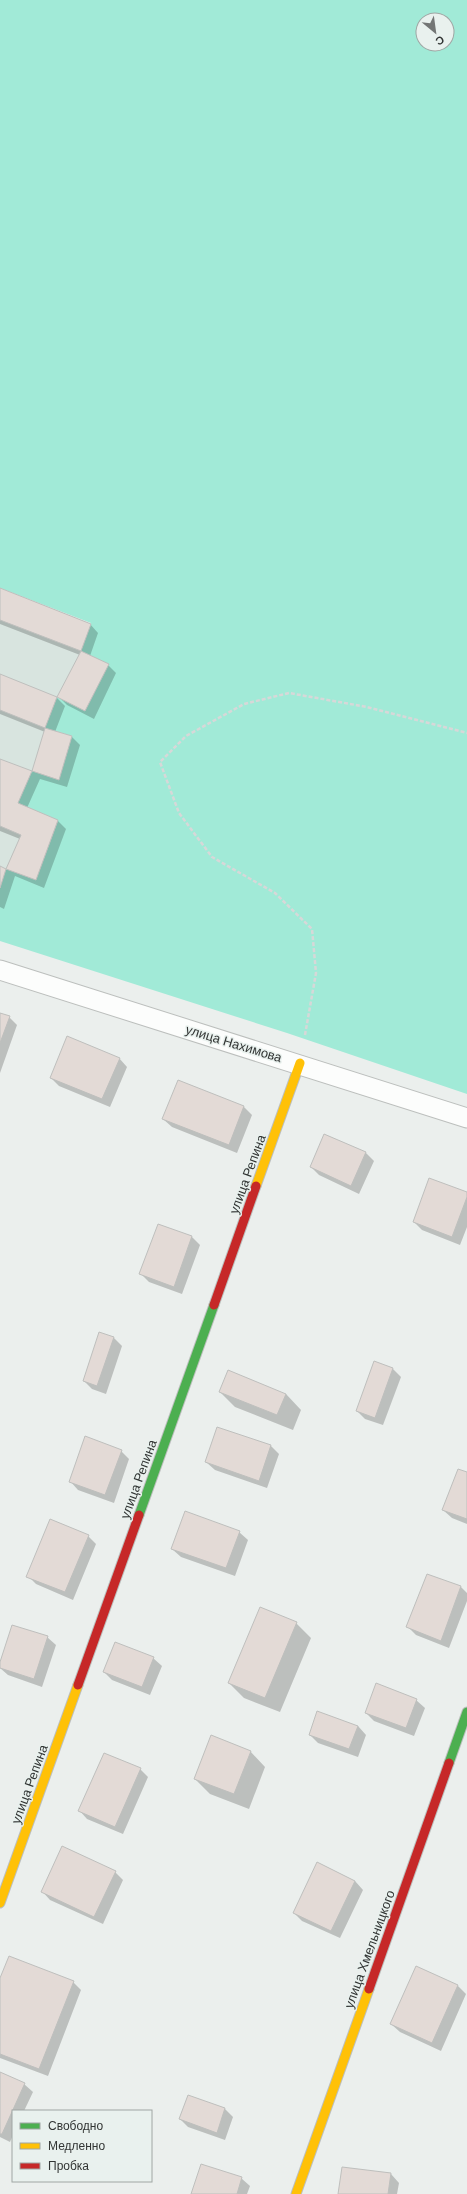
<svg xmlns="http://www.w3.org/2000/svg" width="467" height="2194" font-family="'DM Sans',sans-serif">
  <rect width="100%" height="100%" fill="#ebefed"/>
  <path fill="#d8e4df" d="M0 588 91 624 109 664 85 711 57 698 72 736 59 780 58 820 36 880 7 869 0 888Z"/>
  <path fill="#a1ead7" fill-rule="evenodd" d="M0 0H467V1094L287 1033 0 941V888L6 869 36 880 58 821 18 803 32 771 59 779 72 736 45 728 57 697 85 711 108 665 81 651 91 623 0 588ZM423 20H447V44H423Z"/>
  <path fill="#0003" d="M0 589 90 624 98 633 90 656 108 665 116 673 94 719 67 705 59 697 80 655 0 624Z
    M0 676 57 698 65 706 55 732 72 737 80 745 67 787 40 779 27 808 58 821 66 829 44 888 15 876 4 909 0 907V867L7 870 20 839 0 831V760L32 773 45 732 0 714Z
    M0 1014 9 1017 17 1025 0 1073Z
    M119 1058 127 1067 110 1107 59 1086 51 1078Z
    M244 1107 252 1115 237 1153 172 1127 163 1119Z
    M325 1135 366 1153 374 1161 359 1194 319 1175 311 1167Z
    M467 1193V1227L460 1245 422 1230 414 1222Z
    M159 1225 192 1237 200 1245 182 1294 149 1282 141 1274Z
    M114 1338 122 1346 106 1394 92 1389 84 1381Z
    M393 1369 401 1377 383 1425 365 1419 357 1411Z
    M220 1392 286 1394 301 1410 293 1430 235 1407Z
    M271 1446 279 1454 267 1488 215 1470 206 1462Z
    M121 1451 129 1459 114 1503 78 1490 70 1481Z
    M467 1473V1524L452 1518 443 1510Z
    M239 1532 248 1540 235 1576 181 1557 172 1549Z
    M88 1536 96 1544 73 1600 36 1584 28 1576Z
    M428 1575 461 1587 467 1593V1601L449 1648 416 1635 408 1627Z
    M296 1623 311 1638 280 1712 244 1698 229 1683Z
    M47 1637 56 1645 42 1687 8 1675 0 1668V1665Z
    M153 1658 162 1666 150 1695 112 1680 104 1672Z
    M416 1700 425 1708 414 1736 374 1721 366 1713Z
    M358 1726 366 1735 358 1757 318 1743 310 1735Z
    M250 1751 265 1767 249 1809 210 1794 195 1779Z
    M140 1769 148 1777 123 1834 87 1819 79 1810Z
    M115 1872 123 1880 103 1924 50 1900 42 1891Z
    M355 1881 363 1890 340 1938 302 1921 294 1913Z
    M417 1967 458 1986 466 1994 441 2051 400 2032 391 2024Z
    M0 1980 73 1982 81 1990 48 2076 0 2058Z
    M0 2073 24 2084 33 2092 24 2111H13V2135L10 2142 0 2137Z
    M188 2096 225 2109 233 2117 225 2140 188 2127 180 2119Z
    M391 2174 399 2183 397 2194H339Z
    M241 2178 250 2186 247 2194H192Z"/>
  <path fill="#e3dad6" stroke="#bebfbd" d="M0 588 91 624 81 651 0 620Z
    M81 651 109 664 85 711 57 697Z
    M0 674 57 697 45 728 0 710Z
    M45 728 72 736 59 780 32 771Z
    M0 759 32 771 18 803 58 820 36 880 6 869 21 835 0 826Z
    M0 866 6 869 0 888Z
    M0 1013 10 1016 0 1043Z
    M67 1036 120 1058 102 1099 50 1078Z
    M178 1080 244 1106 229 1145 162 1119Z
    M324 1134 366 1152 351 1186 310 1167Z
    M429 1178 467 1192V1197L452 1237 413 1222Z
    M158 1224 192 1236 174 1287 139 1274Z
    M99 1332 114 1337 97 1386 83 1381Z
    M374 1361 393 1368 375 1418 356 1411Z
    M228 1370 286 1394 277 1415 219 1392Z
    M217 1427 271 1445 259 1481 205 1462Z
    M85 1436 122 1450 105 1495 69 1482Z
    M458 1469 467 1472V1519L442 1510Z
    M185 1511 240 1531 226 1568 171 1549Z
    M50 1519 89 1535 65 1592 26 1577Z
    M427 1574 461 1586 441 1641 406 1627Z
    M260 1607 297 1622 265 1698 228 1683Z
    M12 1625 48 1636 34 1679 0 1668V1662Z
    M115 1642 154 1657 142 1687 103 1672Z
    M376 1683 417 1699 406 1728 365 1713Z
    M317 1711 358 1726 349 1749 309 1735Z
    M211 1735 251 1751 234 1794 194 1779Z
    M104 1753 141 1768 115 1827 78 1811Z
    M62 1846 116 1871 94 1917 41 1892Z
    M317 1862 355 1881 331 1931 293 1913Z
    M9 1956 74 1981 39 2069 0 2054V1978Z
    M416 1966 458 1985 432 2043 390 2024Z
    M0 2072 25 2083 2 2134H0Z
    M188 2095 225 2108 217 2133 179 2119Z
    M201 2164 242 2177 237 2194H191Z
    M342 2167 391 2173 388 2194H338Z"/>
  <g fill="none" stroke-linecap="round" stroke-linejoin="round">
    <g stroke="#bcbfbd" stroke-width="21">
      <path id="lane" d="M0 970 467 1118"/>
    </g>
    <g stroke="#bcbfbd" stroke-width="11">
      <path id="fast" d="M139 1515 214 1305
        M449 1763 467 1712"/>
    </g>
    <g stroke="#bcbfbd" stroke-width="11">
      <path id="slow" d="M256 1186 300 1063
        M0 1903 78 1685
        M296 2194 369 1989"/>
    </g>
    <g stroke="#bcbfbd" stroke-width="11">
      <path id="jam" d="M214 1305 256 1186
        M78 1685 139 1515
        M369 1989 449 1763"/>
    </g>
    <path stroke="#d7d8d8" stroke-width="2.5" stroke-dasharray="4 2" stroke-linecap="butt" d="M305 1035 316 973 312 929 275 893 212 857 179 813 160 762 186 736 244 704 289 693 367 707 467 733"/>
    <use href="#lane" stroke="#fcfdfc" stroke-width="19"/>
    <use href="#fast" stroke="#4caf50" stroke-width="9"/>
    <use href="#slow" stroke="#ffc107" stroke-width="9"/>
    <use href="#jam" stroke="#c62828" stroke-width="9"/>
  </g>
  <g text-anchor="middle" stroke-width="3" stroke-linejoin="round" paint-order="stroke">
    <g font-size="13" fill="#323534" stroke="#e9f1ee">
      <text transform="translate(234 1043) rotate(17)" y="5">улица Нахимова</text>
      <text transform="translate(247 1174) rotate(-70)" y="5">улица Репина</text>
      <text transform="translate(138 1479) rotate(-70)" y="5">улица Репина</text>
      <text transform="translate(29 1784) rotate(-70)" y="5">улица Репина</text>
      <text transform="translate(369 1949) rotate(-70)" y="5">улица Хмельницкого</text>
    </g>
  </g>
  <rect x="12" y="2110" width="140" height="72" fill="#e9f1ee" stroke="#a0a6a4"/>
  <rect x="20" y="2123" width="20" height="6" fill="#4caf50" stroke="#a0a6a4"/>
  <text x="48" y="2130" font-size="12" fill="#323534">Свободно</text>
  <rect x="20" y="2143" width="20" height="6" fill="#ffc107" stroke="#a0a6a4"/>
  <text x="48" y="2150" font-size="12" fill="#323534">Медленно</text>
  <rect x="20" y="2163" width="20" height="6" fill="#c62828" stroke="#a0a6a4"/>
  <text x="48" y="2170" font-size="12" fill="#323534">Пробка</text>
  <g transform="translate(435 32) rotate(151)"><circle r="19" fill="#e9f1ee" stroke="#a0a6a4"/>
  <path d="M0-3L7 15L0 10L-7 15Z" fill="#737675"/>
  <text y="-6" font-size="11" font-weight="bold" text-anchor="middle" fill="#323534">С</text>
  </g>
</svg>
